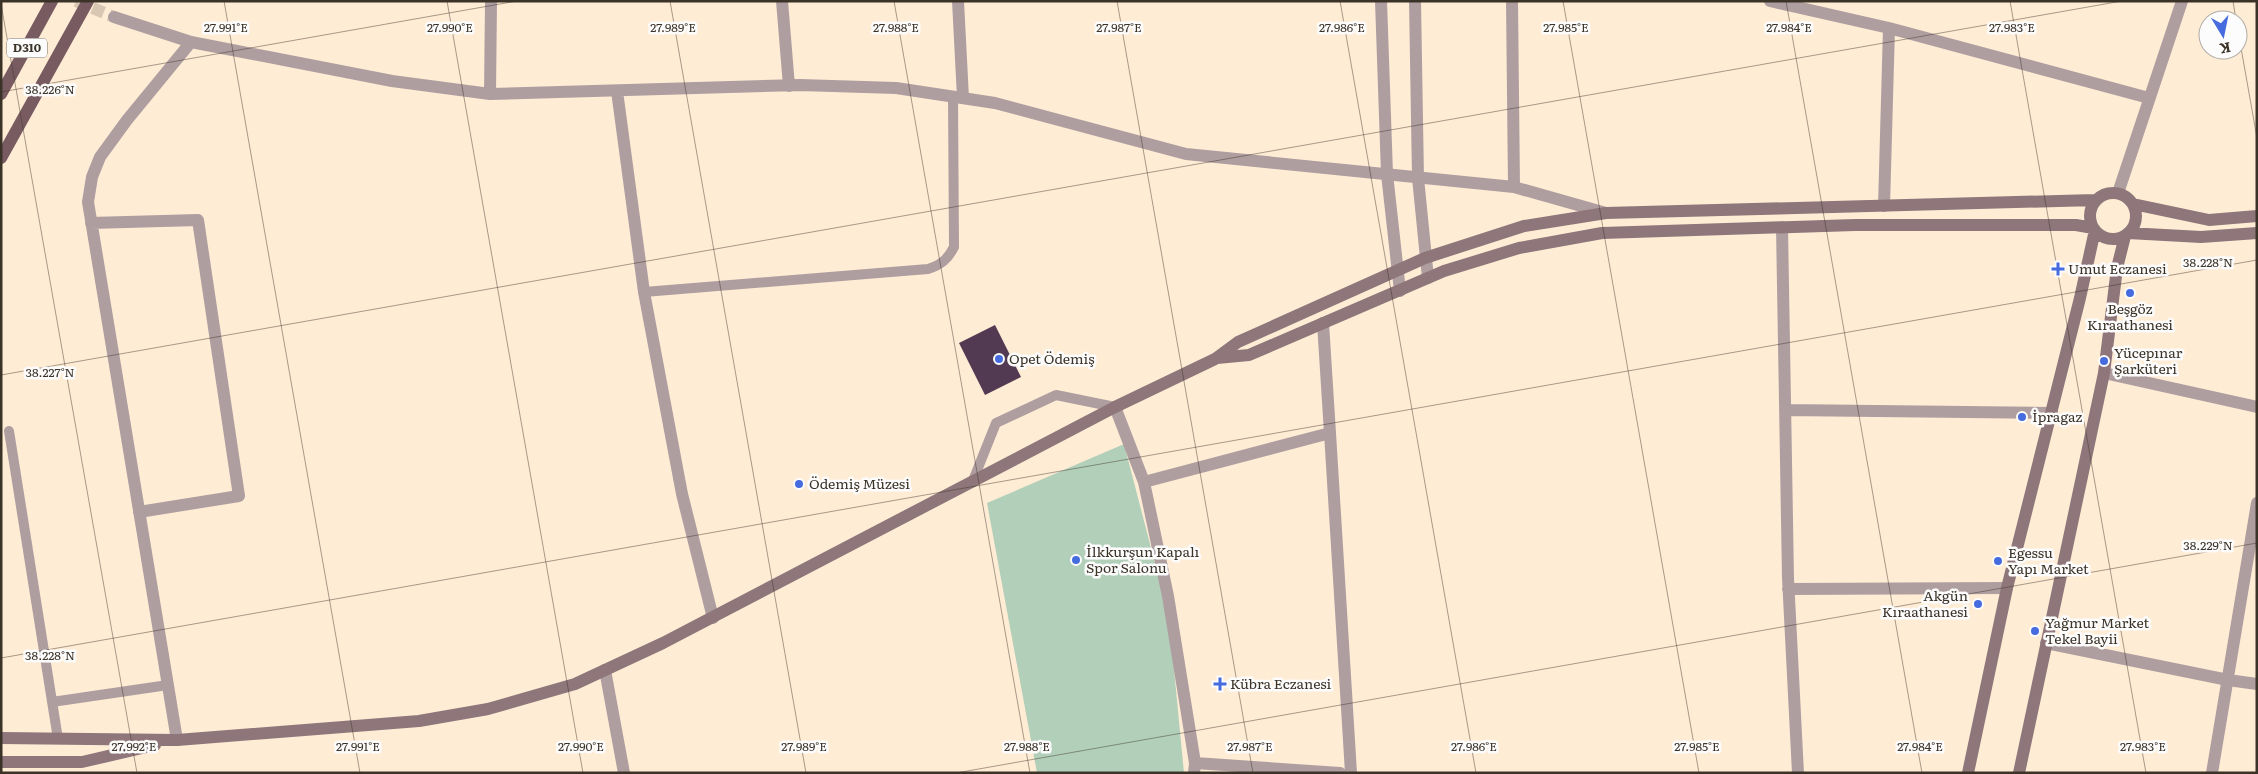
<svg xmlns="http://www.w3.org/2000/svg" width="2258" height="774" font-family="Literata,serif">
  <rect width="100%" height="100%" fill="#ffecd5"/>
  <path fill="#b2cfb9" d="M1124 444 1169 617 1184 773H1037L987 503Z"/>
  <path fill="#523b52" d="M995 325 1021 377 985 395 959 343Z"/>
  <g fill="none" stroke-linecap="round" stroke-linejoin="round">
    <path stroke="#d8c7b2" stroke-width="12" stroke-dasharray="12 6" stroke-linecap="butt" d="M76 1 114 17"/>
    <path stroke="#af9ea0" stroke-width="10" d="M644 292 928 269C941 265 948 259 954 247L953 97
      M9 431 58 739
      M972 483 996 423 1056 395 1115 407
      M52 702 168 685"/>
    <path stroke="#af9ea0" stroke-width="12" d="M782 1 789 86
      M958 1 963 98
      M1512 1 1514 187
      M1770 1 1889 28 2149 98
      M114 17 191 42 392 81 490 94 800 85 896 88 995 103 1186 154 1514 187 1606 213
      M617 91 644 292 682 494 713 618
      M490 94 491 1
      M1884 206 1889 28
      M91 223 198 220 239 496 139 512
      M1782 227 1788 578 1798 773
      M1323 323 1330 433
      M1115 407 1144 482 1168 596 1195 763 1194 773
      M1785 410 2052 413
      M1144 482 1330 433 1351 773
      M1788 589 2007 588
      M2046 643 2228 680 2257 684
      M605 670 624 773
      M177 740 88 202 92 177 100 157 127 120 191 42
      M1195 763 1340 773
      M2212 773 2257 503"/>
    <path stroke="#af9ea0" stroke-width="12" d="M1381 1 1387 174 1400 291
      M1415 1 1418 178 1428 278
      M2118 193 2182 1
      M2104 373 2257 407"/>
    <path stroke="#8f767a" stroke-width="12" d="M2090 216a23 23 0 1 1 46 0a23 23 0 1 1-46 0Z
      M2133 204 2209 220 2257 216
      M2128 233 2201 237 2257 233
      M1217 358 1249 355 1444 271 1519 248 1602 233 1855 225H2076L2093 228
      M1 738 177 740 419 721 488 709 575 684 663 643 1115 407 1215 359 1238 342 1425 258 1524 226 1606 213 2095 200
      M1 762H82L155 745
      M1968 773 2007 588 2080 298 2095 230
      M2019 773 2104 373 2117 268 2125 236"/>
    <path stroke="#785b60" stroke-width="12" d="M1 94 52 1
      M1 158 88 1"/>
  </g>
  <path fill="none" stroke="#3c3328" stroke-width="1" stroke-opacity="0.45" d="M224 1 360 773M447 1 583 773M670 1 806 773M894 1 1030 773M1117 1 1253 773M1340 1 1476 773M1563 1 1699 773M1786 1 1922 773M2010 1 2146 773M2233 1 2236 20M1 4 137 773M2238 31 2257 138M1 92 517 1M1 375 2122 1M1 658 2257 260M956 773 2257 543"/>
  <g fill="#466bde" stroke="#fcfcfc" stroke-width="2">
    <path d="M2055.5 261.5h5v5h5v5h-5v5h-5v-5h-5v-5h5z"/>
    <circle cx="2130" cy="293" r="5"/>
    <circle cx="999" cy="359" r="5"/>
    <circle cx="2104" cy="361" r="5"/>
    <circle cx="2022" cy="417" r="5"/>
    <circle cx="799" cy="484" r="5"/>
    <circle cx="1076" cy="560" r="5"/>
    <circle cx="1998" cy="561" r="5"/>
    <circle cx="1978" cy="604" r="5"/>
    <circle cx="2035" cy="631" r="5"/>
    <path d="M1217.5 676.5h5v5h5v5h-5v5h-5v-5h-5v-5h5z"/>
  </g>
  <g text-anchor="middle" stroke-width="5" stroke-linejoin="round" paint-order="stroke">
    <rect fill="#fcfcfc" stroke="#766f68" stroke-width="1" x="7" y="38.5" width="40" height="19" rx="4"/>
    <g font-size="12" font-weight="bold" fill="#3c3328">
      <text x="27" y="52">D310</text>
    </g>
    <g font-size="14" fill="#3c3328" stroke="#fcfcfc" text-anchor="start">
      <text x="2068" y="274">Umut Eczanesi</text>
      <text x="2130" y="314" text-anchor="middle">Beşgöz<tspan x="2130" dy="16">Kıraathanesi</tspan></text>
      <text x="2114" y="358">Yücepınar<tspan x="2114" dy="16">Şarküteri</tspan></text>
      <text x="1009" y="364">Opet Ödemiş</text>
      <text x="2032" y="422">İpragaz</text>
      <text x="809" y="489">Ödemiş Müzesi</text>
      <text x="1086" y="557">İlkkurşun Kapalı<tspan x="1086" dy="16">Spor Salonu</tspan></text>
      <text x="2008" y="558">Egessu<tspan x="2008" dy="16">Yapı Market</tspan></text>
      <text x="1968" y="601" text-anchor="end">Akgün<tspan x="1968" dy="16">Kıraathanesi</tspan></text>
      <text x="2045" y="628">Yağmur Market<tspan x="2045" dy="16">Tekel Bayii</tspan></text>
      <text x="1230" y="689">Kübra Eczanesi</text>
    </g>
  </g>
  <g font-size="12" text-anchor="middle" fill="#3c3328" stroke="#fcfcfc" stroke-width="5" stroke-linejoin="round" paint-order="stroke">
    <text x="226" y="32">27.991°E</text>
    <text x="450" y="32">27.990°E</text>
    <text x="673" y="32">27.989°E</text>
    <text x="896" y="32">27.988°E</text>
    <text x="1119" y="32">27.987°E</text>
    <text x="1342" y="32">27.986°E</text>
    <text x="1566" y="32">27.985°E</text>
    <text x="1789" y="32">27.984°E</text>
    <text x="2012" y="32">27.983°E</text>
    <text x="50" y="94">38.226°N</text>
    <text x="2208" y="267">38.228°N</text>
    <text x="50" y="377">38.227°N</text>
    <text x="2208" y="550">38.229°N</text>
    <text x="50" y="660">38.228°N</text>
    <text x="134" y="751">27.992°E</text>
    <text x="358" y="751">27.991°E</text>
    <text x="581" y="751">27.990°E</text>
    <text x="804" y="751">27.989°E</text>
    <text x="1027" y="751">27.988°E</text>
    <text x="1250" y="751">27.987°E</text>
    <text x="1474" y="751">27.986°E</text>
    <text x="1697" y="751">27.985°E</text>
    <text x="1920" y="751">27.984°E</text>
    <text x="2143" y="751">27.983°E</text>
  </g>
  <rect width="2258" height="774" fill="none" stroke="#3c3328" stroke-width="5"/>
  <g transform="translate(2223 35) rotate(170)"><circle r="24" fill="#fcfcfc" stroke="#afaca7"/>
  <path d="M0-4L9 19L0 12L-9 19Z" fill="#466bde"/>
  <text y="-8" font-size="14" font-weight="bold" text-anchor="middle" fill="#3c3328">K</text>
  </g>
</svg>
